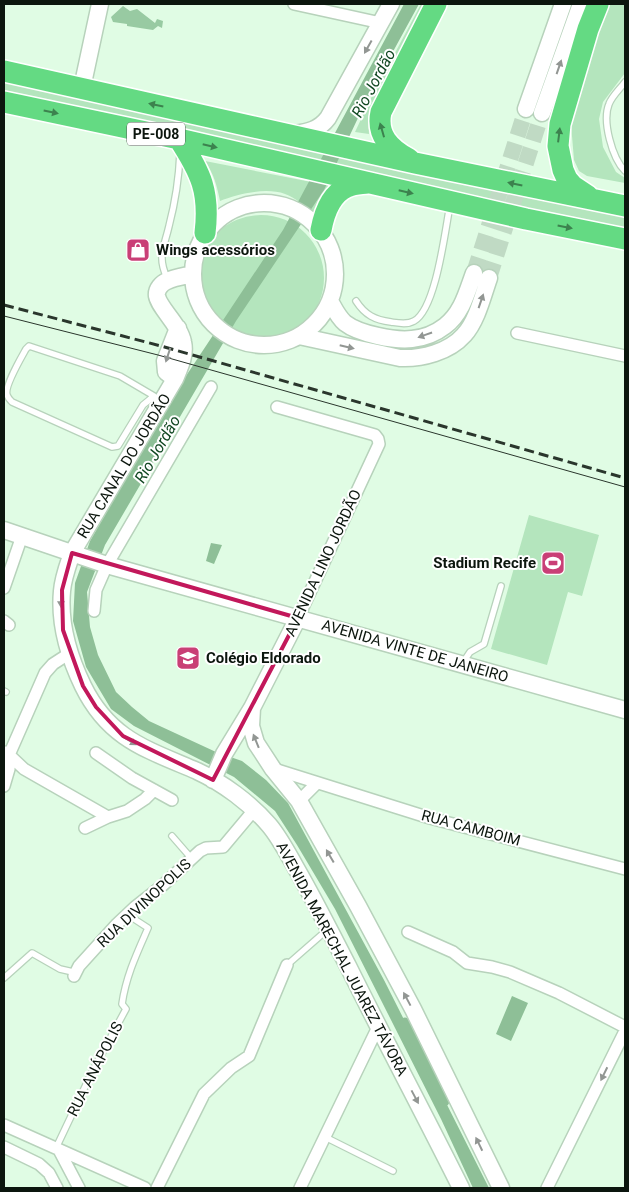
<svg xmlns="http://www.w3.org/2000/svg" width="629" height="1192" font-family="Roboto,sans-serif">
  <rect width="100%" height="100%" fill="#e0fce4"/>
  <path fill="#b4e5bd" d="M421 4H428L368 117 369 134 355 132 371 98Z
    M607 4H625V73L603 102 599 119 603 147 616 172 625 178V183L587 176 579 171 574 160 571 124 580 82Z
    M4 77 495 187 488 206 4 96Z
    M205 161 337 187 321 200 313 214C305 207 295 197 285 194 266 187 237 194 220 201 217 186 214 174 205 161Z
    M521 192 625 215V232L514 210Z
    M198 278a63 63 0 1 1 126 0a63 63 0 1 1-126 0Z
    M529 515 599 535 582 596 568 592 547 665 491 649Z"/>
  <path fill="#98caa2" d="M123 6 130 11 137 9 155 23 157 19 163 21 162 28 158 26 153 30 127 26V24L113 22 111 17Z"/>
  <path fill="#8ebf97" d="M404 4H419L366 101 324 190 236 321 105 545 87 592 90 627 98 655 116 692 132 707 149 721 216 752 242 761 266 780 288 803 384 980 489 1188H473L441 1119 335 909 297 845 275 811 234 777 134 726 111 709 86 667 73 621 75 583 90 541 174 394 283 230Z
    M211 543 222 545 214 564 206 561Z
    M512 996 528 1003 511 1041 496 1034Z"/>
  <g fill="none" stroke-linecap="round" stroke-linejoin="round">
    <path stroke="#8ebf97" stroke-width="11" d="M405 1023 430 1066 444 1101"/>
    <path stroke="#c0dac4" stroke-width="16" stroke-dasharray="16 8" stroke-linecap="butt" d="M474 273 526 109
      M489 278 542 113"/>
    <g stroke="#b7d2bb" stroke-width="8">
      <path id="lane" d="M625 82C620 89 612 96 609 104 602 121 612 158 625 171
        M167 278C157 256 164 248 169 226 175 203 179 177 180 153
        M356 301C365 315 375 320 391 322 398 323 407 325 414 321 436 309 445 231 450 205
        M29 346 120 376 154 396 143 405 118 446 112 447 12 402C10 400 8 398 7 395 4 387 21 358 26 349Z
        M462 664 470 652 484 644 501 586
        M4 691 6 692
        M172 836 192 859
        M287 965 327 930
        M4 978 32 953 60 969 73 972 76 969
        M325 1137 393 1171
        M56 1148 93 1070 126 1009 122 1004C126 976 137 953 148 928L128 915"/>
    </g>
    <g stroke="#b7d2bb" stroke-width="14">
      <path id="street" d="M294 4 381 23
        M517 333 625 356
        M277 407 375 435 378 439 379 444 298 618
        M4 588 22 536
        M94 611 96 590 107 565 211 387
        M4 621 9 625
        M6 752 24 769 108 817
        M96 753 132 778 172 800
        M274 769 430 818 625 869
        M4 786 9 769V755L45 673 53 664 70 653
        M299 801 317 783
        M85 828 108 817 127 811 145 799 154 790
        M408 932 453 952 467 963 492 967 510 972 559 993 625 1027
        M74 976 79 966 117 924 135 907 163 885 200 851 206 848 223 847 254 810
        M4 1125 145 1188
        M4 1147 39 1164 49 1173 57 1188
        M59 1150 79 1188
        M157 1188 204 1094 231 1068 249 1056 287 965
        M300 1188 378 1027
        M547 1188 625 1031"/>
    </g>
    <g stroke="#b7d2bb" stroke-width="19">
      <path id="secondary" d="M82 88 100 4
        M526 109 563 4
        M542 113 581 4
        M294 134C308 132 319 130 328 118L391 4
        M193 274a71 71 0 1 1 142 0a71 71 0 1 1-142 0Z
        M193 274C185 276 175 277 167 281 162 283 156 289 157 296 159 308 180 325 183 342 186 355 180 367 175 379L72 553C68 565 63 578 62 591 59 623 69 657 83 686 109 739 146 749 197 771 223 783 250 803 269 825 280 838 288 854 296 868 315 901 331 933 348 966 385 1041 424 1114 461 1188
        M330 301C334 308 338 317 345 323 359 334 395 341 412 339 423 338 436 333 445 326 462 313 467 292 474 273
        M299 336 400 358C422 359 449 352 464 335 477 321 483 295 489 278
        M175 379 166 372 165 361 178 328
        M4 530 107 565 625 710
        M252 708 251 726 256 743 273 769 299 801 358 906 413 1009 501 1188
        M213 780 224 754 252 708 298 618"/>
    </g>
    <g stroke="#fff" stroke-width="24">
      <path id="highway" d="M4 71 415 163 625 206
        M4 102 179 139 526 219 625 239
        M179 139C201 173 210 192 205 233
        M409 159C390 149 376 135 381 112L436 4
        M588 196 573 186 567 179 563 170 558 146 560 124 588 29 598 4
        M321 230C324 214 331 194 347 187 353 184 360 184 367 183"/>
    </g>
    <use href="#lane" stroke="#fff" stroke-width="5.5"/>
    <use href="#street" stroke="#fff" stroke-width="11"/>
    <use href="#secondary" stroke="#fff" stroke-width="16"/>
    <use href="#highway" stroke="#64da83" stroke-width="21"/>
    <path stroke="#2a362c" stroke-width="1" d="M4 316 158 355 625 487"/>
    <path stroke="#2a362c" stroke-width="3" stroke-dasharray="10 5" stroke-linecap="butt" d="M4 305 161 346 625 478"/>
  </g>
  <defs><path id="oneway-solid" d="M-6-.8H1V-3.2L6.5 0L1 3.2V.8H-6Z" transform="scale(1.25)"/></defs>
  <g fill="#929693">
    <use href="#oneway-solid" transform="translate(368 47) rotate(119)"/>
    <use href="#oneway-solid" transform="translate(559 67) rotate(-71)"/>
    <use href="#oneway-solid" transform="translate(481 301) rotate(-71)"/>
    <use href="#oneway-solid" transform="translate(425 335) rotate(161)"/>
    <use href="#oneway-solid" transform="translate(347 347) rotate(13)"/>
    <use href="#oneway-solid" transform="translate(168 355) rotate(108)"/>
    <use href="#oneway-solid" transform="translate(61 600) rotate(91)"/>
    <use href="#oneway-solid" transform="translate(130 741) rotate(31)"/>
    <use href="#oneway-solid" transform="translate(256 741) rotate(-112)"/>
    <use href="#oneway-solid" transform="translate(330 856) rotate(-120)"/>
    <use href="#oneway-solid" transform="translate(407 999) rotate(-118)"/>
    <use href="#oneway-solid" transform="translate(604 1074) rotate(116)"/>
    <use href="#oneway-solid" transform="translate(415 1097) rotate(62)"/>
    <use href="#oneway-solid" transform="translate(479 1144) rotate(-116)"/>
  </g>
  <g fill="#3c824e">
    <use href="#oneway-solid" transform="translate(156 105) rotate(-168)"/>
    <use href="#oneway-solid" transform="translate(51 112) rotate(12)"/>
    <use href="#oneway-solid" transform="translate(382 130) rotate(-106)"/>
    <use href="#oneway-solid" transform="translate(559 135) rotate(-83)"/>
    <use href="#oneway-solid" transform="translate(210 146) rotate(13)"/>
    <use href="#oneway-solid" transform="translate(515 184) rotate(-168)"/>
    <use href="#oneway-solid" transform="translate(406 192) rotate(13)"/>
    <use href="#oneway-solid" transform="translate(565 227) rotate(11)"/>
  </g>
  <path fill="none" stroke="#c2185b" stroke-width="4" stroke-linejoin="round" d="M72 553 298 618 213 780 123 736 96 707 83 686 63 630 62 590Z"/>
  <defs>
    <g id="shop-square" transform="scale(1.25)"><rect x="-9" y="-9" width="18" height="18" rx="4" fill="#c93f76" stroke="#fff"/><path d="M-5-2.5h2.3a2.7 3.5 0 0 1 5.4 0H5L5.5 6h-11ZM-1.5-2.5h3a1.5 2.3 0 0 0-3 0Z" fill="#fff"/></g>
    <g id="stadium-square" transform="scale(1.25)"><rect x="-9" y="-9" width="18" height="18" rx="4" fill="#c93f76" stroke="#fff"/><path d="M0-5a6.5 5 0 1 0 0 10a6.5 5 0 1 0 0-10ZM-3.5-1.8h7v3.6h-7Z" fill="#fff"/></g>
    <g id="school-square" transform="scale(1.25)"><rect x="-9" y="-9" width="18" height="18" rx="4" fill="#c93f76" stroke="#fff"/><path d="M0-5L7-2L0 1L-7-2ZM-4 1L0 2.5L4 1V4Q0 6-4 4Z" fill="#fff"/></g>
  </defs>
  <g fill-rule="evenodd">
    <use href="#shop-square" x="138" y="250"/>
    <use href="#stadium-square" x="553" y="563"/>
    <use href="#school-square" x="188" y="658"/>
  </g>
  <g text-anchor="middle" stroke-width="4" stroke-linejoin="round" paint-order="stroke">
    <rect fill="#fff" stroke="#555c56" stroke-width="1" x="127" y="122.5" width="58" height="23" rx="4"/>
    <g font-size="14" font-weight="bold" fill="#0c160e">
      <text x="156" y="139">PE-008</text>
    </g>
    <g font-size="15" font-weight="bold" fill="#0c160e" stroke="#fff" text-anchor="start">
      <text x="156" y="255">Wings acessórios</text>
      <text x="536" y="568" text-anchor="end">Stadium Recife</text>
      <text x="206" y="663">Colégio Eldorado</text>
    </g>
    <g font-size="15" fill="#0c160e" stroke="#fff">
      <text transform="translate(124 466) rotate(-59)" y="5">RUA CANAL DO JORDÃO</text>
      <text transform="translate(323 563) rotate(-65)" y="5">AVENIDA LINO JORDÃO</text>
      <text transform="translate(415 651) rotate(16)" y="5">AVENIDA VINTE DE JANEIRO</text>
      <text transform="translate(471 828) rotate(15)" y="5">RUA CAMBOIM</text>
      <text transform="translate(144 903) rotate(-43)" y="5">RUA DIVINOPOLIS</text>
      <text transform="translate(342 959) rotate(62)" y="5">AVENIDA MARECHAL JUAREZ TÁVORA</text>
      <text transform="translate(95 1069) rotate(-63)" y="5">RUA ANÁPOLIS</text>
    </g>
    <g font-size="16" font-style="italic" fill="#114822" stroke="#fff">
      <text transform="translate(373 83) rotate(-62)" y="6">Rio Jordão</text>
      <text transform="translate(157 449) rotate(-60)" y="6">Rio Jordão</text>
    </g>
  </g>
  <rect width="629" height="1192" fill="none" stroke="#0c160e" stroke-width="10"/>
</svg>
